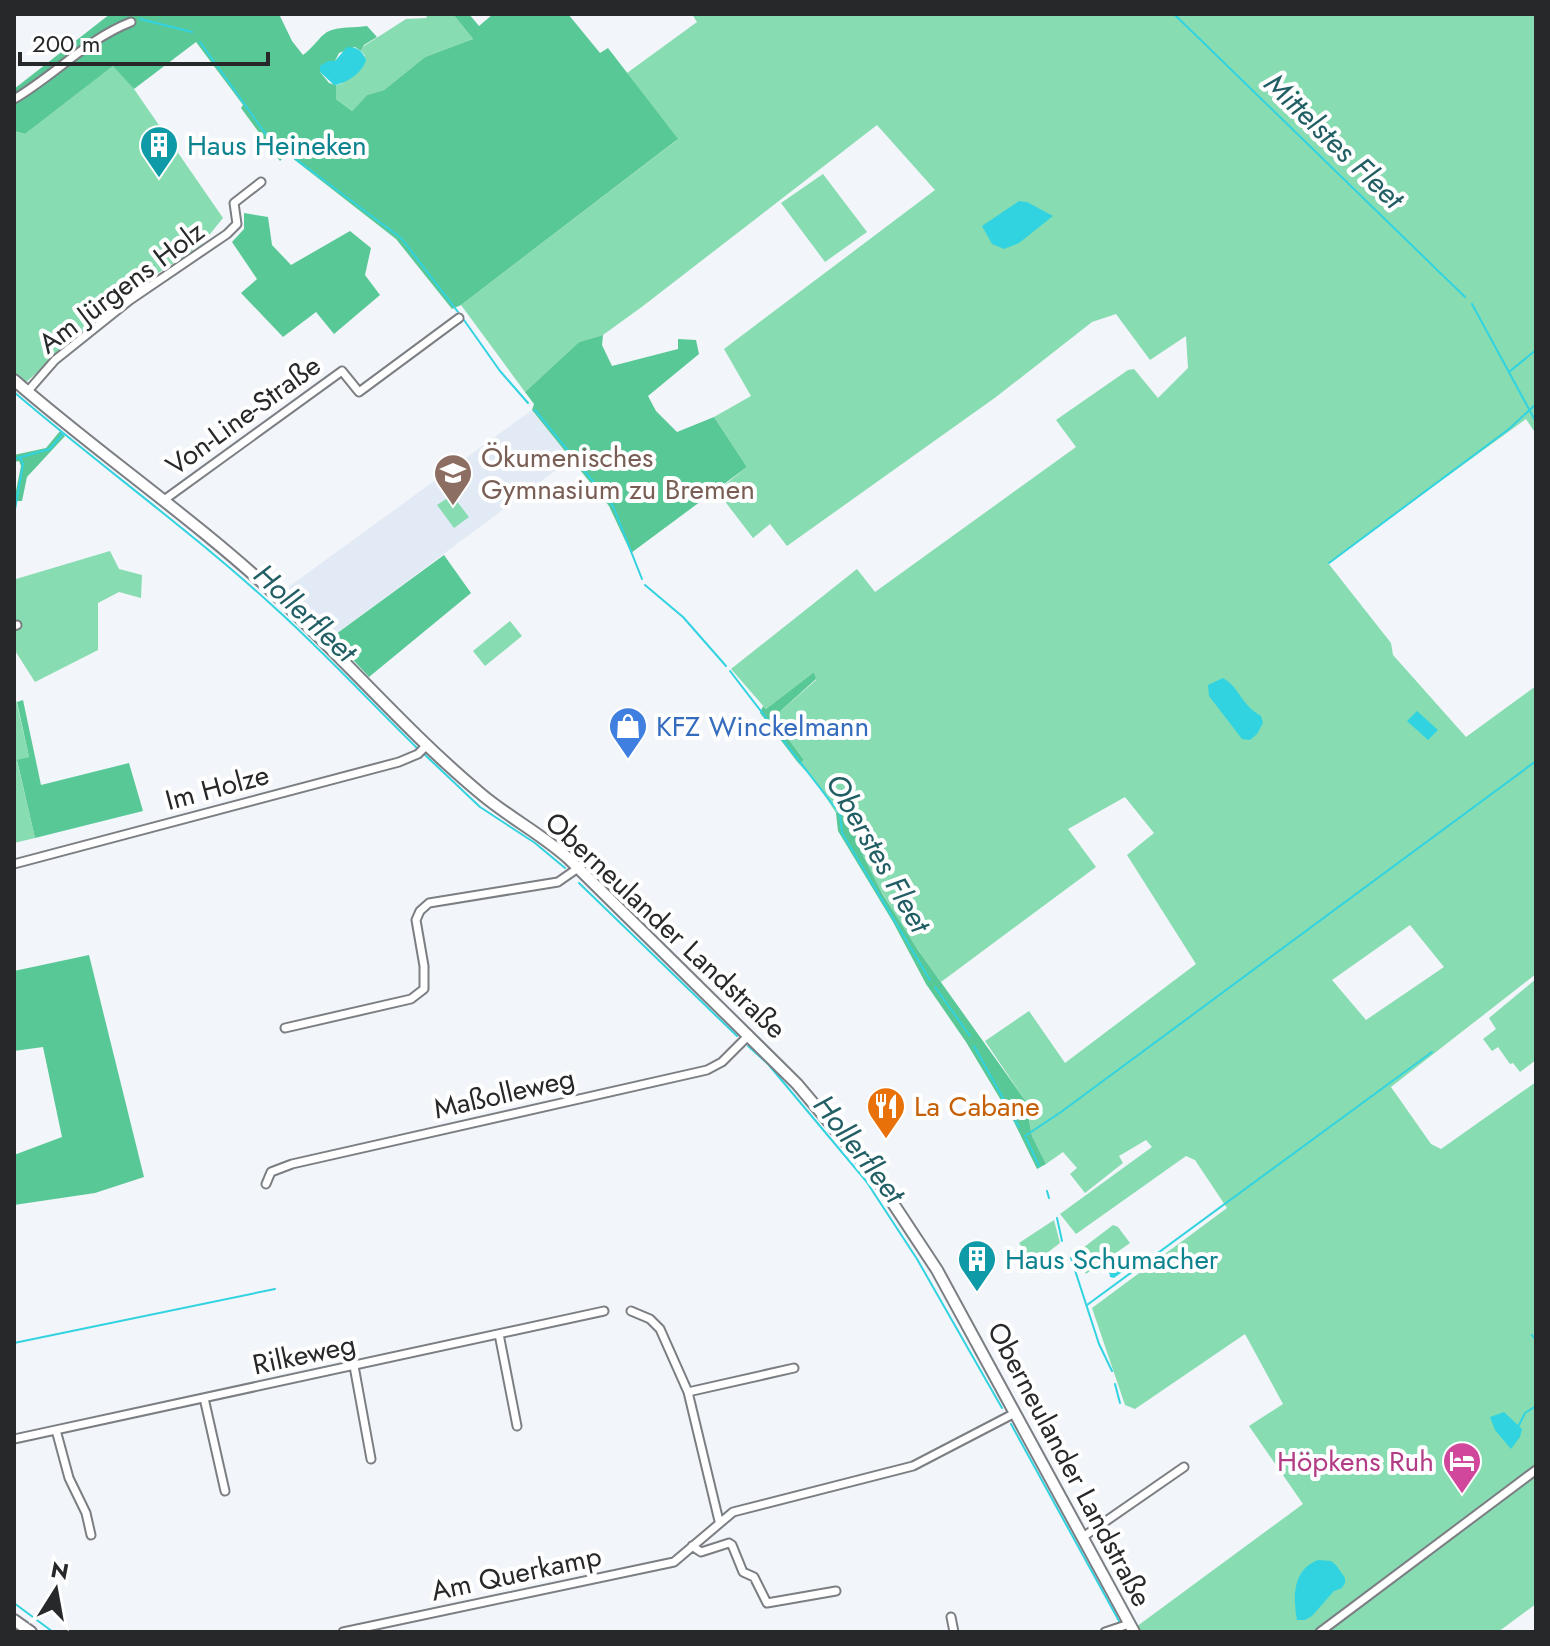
<svg xmlns="http://www.w3.org/2000/svg" width="1550" height="1646" font-family="Jost,sans-serif">
  <rect width="100%" height="100%" fill="#f2f5f9"/>
  <path fill="#e2eaf5" d="M532 410 571 459 332 637 283 591Z"/>
  <path fill="#87dcb2" fill-rule="evenodd" d="M428 14H453L473 39 425 57 384 90 367 95 352 111 336 99V85L341 84 365 56 361 51 364 46 406 19 426 18Z
    M692 14H1536V434L1526 419 1328 563 1391 643 1393 655 1466 737 1536 686V974L1391 1087 1431 1144 1441 1149 1536 1082V1604L1498 1632H1139L1136 1627 1303 1504 1249 1426 1283 1404 1245 1334 1135 1409 1125 1405 1092 1308 1227 1208 1195 1160 1186 1156 1076 1234 1060 1214 1152 1147 1146 1140 1119 1156 1123 1163 1085 1193 1070 1174 1077 1168 1063 1152 1046 1164 1032 1136 1025 1100 985 1041 1029 1011 1065 1063 1196 964 1127 855 1154 833 1125 797 1068 829 1096 867 941 982C914 945 888 906 867 865 857 846 856 826 843 808L836 813 816 782 799 764 804 760 787 737 776 715 816 680 814 672 766 709 731 669 857 569 875 592 1076 447 1056 420 1128 370 1134 369 1158 398 1188 368 1186 336 1150 360 1116 314 1092 322 996 397 787 546 770 524 753 538 717 491 747 467 714 417 751 396 724 349 935 190 877 125 643 306 603 335 579 342 525 392 461 305 677 140 627 73 697 22ZM1410 925 1444 967 1366 1020 1332 980Z
    M114 65 134 89 223 218 201 245 131 291 25 383 14 374V131L25 134Z
    M823 174 867 232 825 262 781 203Z
    M452 495 469 517 454 528 437 505Z
    M110 551 119 569 142 575 141 598 119 592 98 603V650L35 682 14 649 16 579Z
    M510 621 522 636 485 666 473 651Z
    M14 691 29 757 17 761 35 838 14 843Z
    M1536 979V1060L1520 1072 1513 1063 1510 1064 1498 1047 1492 1051 1483 1039 1496 1029 1489 1018Z
    M1054 1220 1060 1243 1034 1263 1019 1243Z
    M1113 1225 1118 1227 1130 1243 1086 1274 1075 1254Z"/>
  <path fill="#59c897" d="M110 14H279L292 41 303 55C312 49 319 37 327 32 339 26 355 28 367 26L377 37 364 45 361 51 355 47 339 53 335 61 320 72 329 83 336 85V99L352 111 367 95 384 90 425 57 473 39 453 14H469L479 26 493 14H568L600 53 608 48 678 139 461 305 452 309 396 239 287 154 280 161 241 108 243 105 196 42 134 89 113 66 25 134 14 131V89Z
    M244 213 268 217 272 245 291 265 350 231 371 248 365 275 380 295 334 334 316 312 283 337 241 293 257 279 232 242 244 229Z
    M603 335 602 345 612 366 678 349V339L696 340 699 354 648 396 656 411 677 432 714 417 747 467 631 553 609 506 532 410 534 404 525 392 579 342Z
    M60 431 65 436 27 477 22 501H14L21 466 19 461 14 462V455L46 448Z
    M444 555 471 593 369 677 332 637Z
    M814 672 816 679 776 715 787 737 804 760 799 764 760 713 763 706 766 709Z
    M23 700 41 785 129 763 143 811 35 838 17 760 29 757 17 702Z
    M843 807 869 841 863 856 883 895 918 950 1025 1100 1032 1136 1046 1164 1037 1169 1014 1122 966 1042 926 984 893 922 838 831 836 813Z
    M89 955 144 1177 95 1193 14 1205V1155L62 1137 43 1047 14 1051V971Z"/>
  <path fill="#32d3e0" d="M347 47C357 47 362 50 366 60 363 72 346 84 334 85L320 72V66L328 61H335Z
    M1019 201 1027 202 1053 216 1019 243 1004 249 992 244 982 226Z
    M1223 678C1240 688 1241 705 1261 716L1263 723 1257 734 1250 740 1242 739 1209 696 1208 685Z
    M1417 711 1438 730 1428 740 1407 721Z
    M1127 1252 1134 1255 1136 1262 1114 1278 1110 1277 1108 1265Z
    M1504 1412 1522 1429 1520 1437 1511 1449 1495 1430 1490 1417Z
    M1318 1560 1331 1561 1336 1565 1345 1578V1583L1342 1588 1334 1591 1312 1616 1305 1620H1297C1293 1598 1292 1570 1318 1560Z"/>
  <g fill="none" stroke-linecap="round" stroke-linejoin="round">
    <path stroke="#32d3e0" stroke-width="2" d="M131 14 132 15
      M1174 14 1465 297
      M140 19 192 32
      M200 42 270 140 401 238 458 312
      M1472 304 1536 422
      M464 320 500 371 528 403
      M1509 372 1536 350
      M14 392C99 465 191 531 274 607 324 652 370 702 418 749
      M535 410 613 506 642 579
      M14 459 50 449 63 433
      M14 515 23 464 20 457
      M1329 563 1509 429 1536 404
      M645 585 683 617 726 666
      M730 671 840 814 842 833 930 980
      M423 753 480 807 535 843 565 868
      M579 883 737 1036
      M935 987 970 1036
      M748 1046 768 1064 866 1181 917 1259 1002 1408
      M974 1046 1019 1127
      M1025 1136 1061 1112 1536 761
      M1026 1138 1039 1166
      M1047 1191 1049 1198
      M1057 1218 1062 1241
      M1071 1258 1099 1344 1112 1371
      M1087 1305 1432 1052
      M1532 1335 1536 1340
      M14 1343 275 1289
      M1115 1384 1120 1403
      M1011 1424 1119 1621
      M1519 1425 1525 1413 1536 1406
      M14 1603 53 1632"/>
    <g stroke="#7b7e82" stroke-width="11">
      <path id="street" d="M14 99C54 76 87 39 131 22
        M27 392 55 360 130 300 227 234 237 224 234 203 261 182
        M164 500 342 371 359 392 459 318
        M14 626 17 625
        M14 864 399 762 418 754 427 745
        M285 1028 411 999 424 989V966L416 920 420 911 429 903 558 882 578 868
        M266 1184 271 1172 292 1164 707 1070 722 1062 749 1035
        M631 1311 650 1319 660 1329 688 1392 719 1521
        M499 1334 517 1426
        M354 1366 371 1459
        M688 1392 794 1368
        M204 1398 225 1491
        M56 1430 69 1478 86 1513 91 1535
        M14 1439 604 1311
        M1083 1537 1184 1467
        M692 1546 701 1552 729 1543 732 1545 743 1572 754 1577 767 1603 836 1591
        M951 1617 954 1632
        M343 1632 674 1562 733 1512 913 1466 1015 1413
        M1105 1632 1129 1624
        M1320 1632 1536 1470"/>
    </g>
    <g stroke="#7b7e82" stroke-width="14">
      <path id="secondary" d="M14 380C99 454 193 518 276 595 346 660 407 732 480 793 508 817 540 833 568 858L797 1084 877 1179 937 1270 1134 1632
        M14 1620 31 1632"/>
    </g>
    <use href="#street" stroke="#fff" stroke-width="7"/>
    <use href="#secondary" stroke="#fff" stroke-width="10"/>
  </g>
  <defs>
    <g id="building-pin" transform="scale(2)"><path d="M0 17L-7.5 6A9.5 9.5 0 1 1 7.5 6Z" fill="#0f9aa8" stroke="#fff"/><path d="M-4-6H4V6H1V3H-1V6H-4ZM-2.5-4.3h1.7v1.8h-1.7ZM.8-4.3h1.7v1.8H.8ZM-2.5-1h1.7V.8h-1.7ZM.8-1h1.7V.8H.8Z" fill="#fff"/></g>
    <g id="school-pin" transform="scale(2)"><path d="M0 17L-7.5 6A9.5 9.5 0 1 1 7.5 6Z" fill="#8d6e63" stroke="#fff"/><path d="M0-5L7-2L0 1L-7-2ZM-4 1L0 2.5L4 1V4Q0 6-4 4Z" fill="#fff"/></g>
    <g id="shop-pin" transform="scale(2)"><path d="M0 17L-7.5 6A9.5 9.5 0 1 1 7.5 6Z" fill="#3f7fe0" stroke="#fff"/><path d="M-5-2.5h2.3a2.7 3.5 0 0 1 5.4 0H5L5.5 6h-11ZM-1.5-2.5h3a1.5 2.3 0 0 0-3 0Z" fill="#fff"/></g>
    <g id="restaurant-pin" transform="scale(2)"><path d="M0 17L-7.5 6A9.5 9.5 0 1 1 7.5 6Z" fill="#e8710a" stroke="#fff"/><path d="M-5-6h1v4h1v-4h1v4h1v-4h1v5L-1.5 .5V6h-2V.5L-5-1ZM5-6V6H3V1.5H1.5Q1.5-4 5-6Z" fill="#fff"/></g>
    <g id="hotel-pin" transform="scale(2)"><path d="M0 17L-7.5 6A9.5 9.5 0 1 1 7.5 6Z" fill="#d1479c" stroke="#fff"/><path d="M-6-4.5h1.5V1H6V5H4.5V3h-9V5H-6ZM-4 0a1.8 1.8 0 1 1 3.6 0ZM.5 0V-2.5h3Q6-2.5 6 0Z" fill="#fff"/></g>
  </defs>
  <g fill-rule="evenodd">
    <use href="#building-pin" x="159" y="145"/>
    <use href="#school-pin" x="453" y="473"/>
    <use href="#shop-pin" x="628" y="726"/>
    <use href="#restaurant-pin" x="886" y="1106"/>
    <use href="#building-pin" x="977" y="1259"/>
    <use href="#hotel-pin" x="1462" y="1461"/>
  </g>
  <g text-anchor="middle" stroke-width="8" stroke-linejoin="round" paint-order="stroke">
    <g font-size="28" fill="#0d838f" stroke="#fff" text-anchor="start">
      <text x="187" y="155">Haus Heineken</text>
      <text x="1005" y="1269">Haus Schumacher</text>
    </g>
    <g font-size="28" fill="#27282a" stroke="#fff">
      <text transform="translate(121 287) rotate(-37)" y="10">Am Jürgens Holz</text>
      <text transform="translate(243 415) rotate(-36)" y="10">Von-Line-Straße</text>
      <text transform="translate(217 787) rotate(-15)" y="10">Im Holze</text>
      <text transform="translate(666 925) rotate(43)" y="10">Oberneulander Landstraße</text>
      <text transform="translate(504 1093) rotate(-13)" y="10">Maßolleweg</text>
      <text transform="translate(304 1354) rotate(-12)" y="10">Rilkeweg</text>
      <text transform="translate(1070 1464) rotate(62)" y="10">Oberneulander Landstraße</text>
      <text transform="translate(516 1573) rotate(-12)" y="10">Am Querkamp</text>
    </g>
    <g font-size="28" fill="#785e54" stroke="#fff" text-anchor="start">
      <text x="481" y="467">Ökumenisches<tspan x="481" dy="32">Gymnasium zu Bremen</tspan></text>
    </g>
    <g font-size="28" fill="#366cbe" stroke="#fff" text-anchor="start">
      <text x="656" y="736">KFZ Winckelmann</text>
    </g>
    <g font-size="28" fill="#c56008" stroke="#fff" text-anchor="start">
      <text x="914" y="1116">La Cabane</text>
    </g>
    <g font-size="28" fill="#b23c85" stroke="#fff" text-anchor="end">
      <text x="1434" y="1471">Höpkens Ruh</text>
    </g>
    <g font-size="30" font-style="italic" fill="#225f65" stroke="#fff">
      <text transform="translate(1334 141) rotate(44)" y="10">Mittelstes Fleet</text>
      <text transform="translate(305 613) rotate(43)" y="10">Hollerfleet</text>
      <text transform="translate(878 853) rotate(60)" y="10">Oberstes Fleet</text>
      <text transform="translate(859 1149) rotate(52)" y="10">Hollerfleet</text>
    </g>
  </g>
  <rect width="1550" height="1646" fill="none" stroke="#27282a" stroke-width="32"/>
  <g transform="translate(56 1590) rotate(11)" stroke="#ffffff" stroke-width="6" paint-order="stroke">
  <path d="M0-6L14 30L0 20L-14 30Z" fill="#27282a"/>
  <text y="-12" font-size="22" font-weight="bold" text-anchor="middle" fill="#27282a">N</text>
  </g>
  <path d="M20 52v12h248v-12" fill="none" stroke="#27282a" stroke-width="4"/>
  <text x="32" y="52" font-size="24" fill="#27282a" stroke="#ffffff" stroke-width="6" paint-order="stroke">200 m</text>
</svg>
